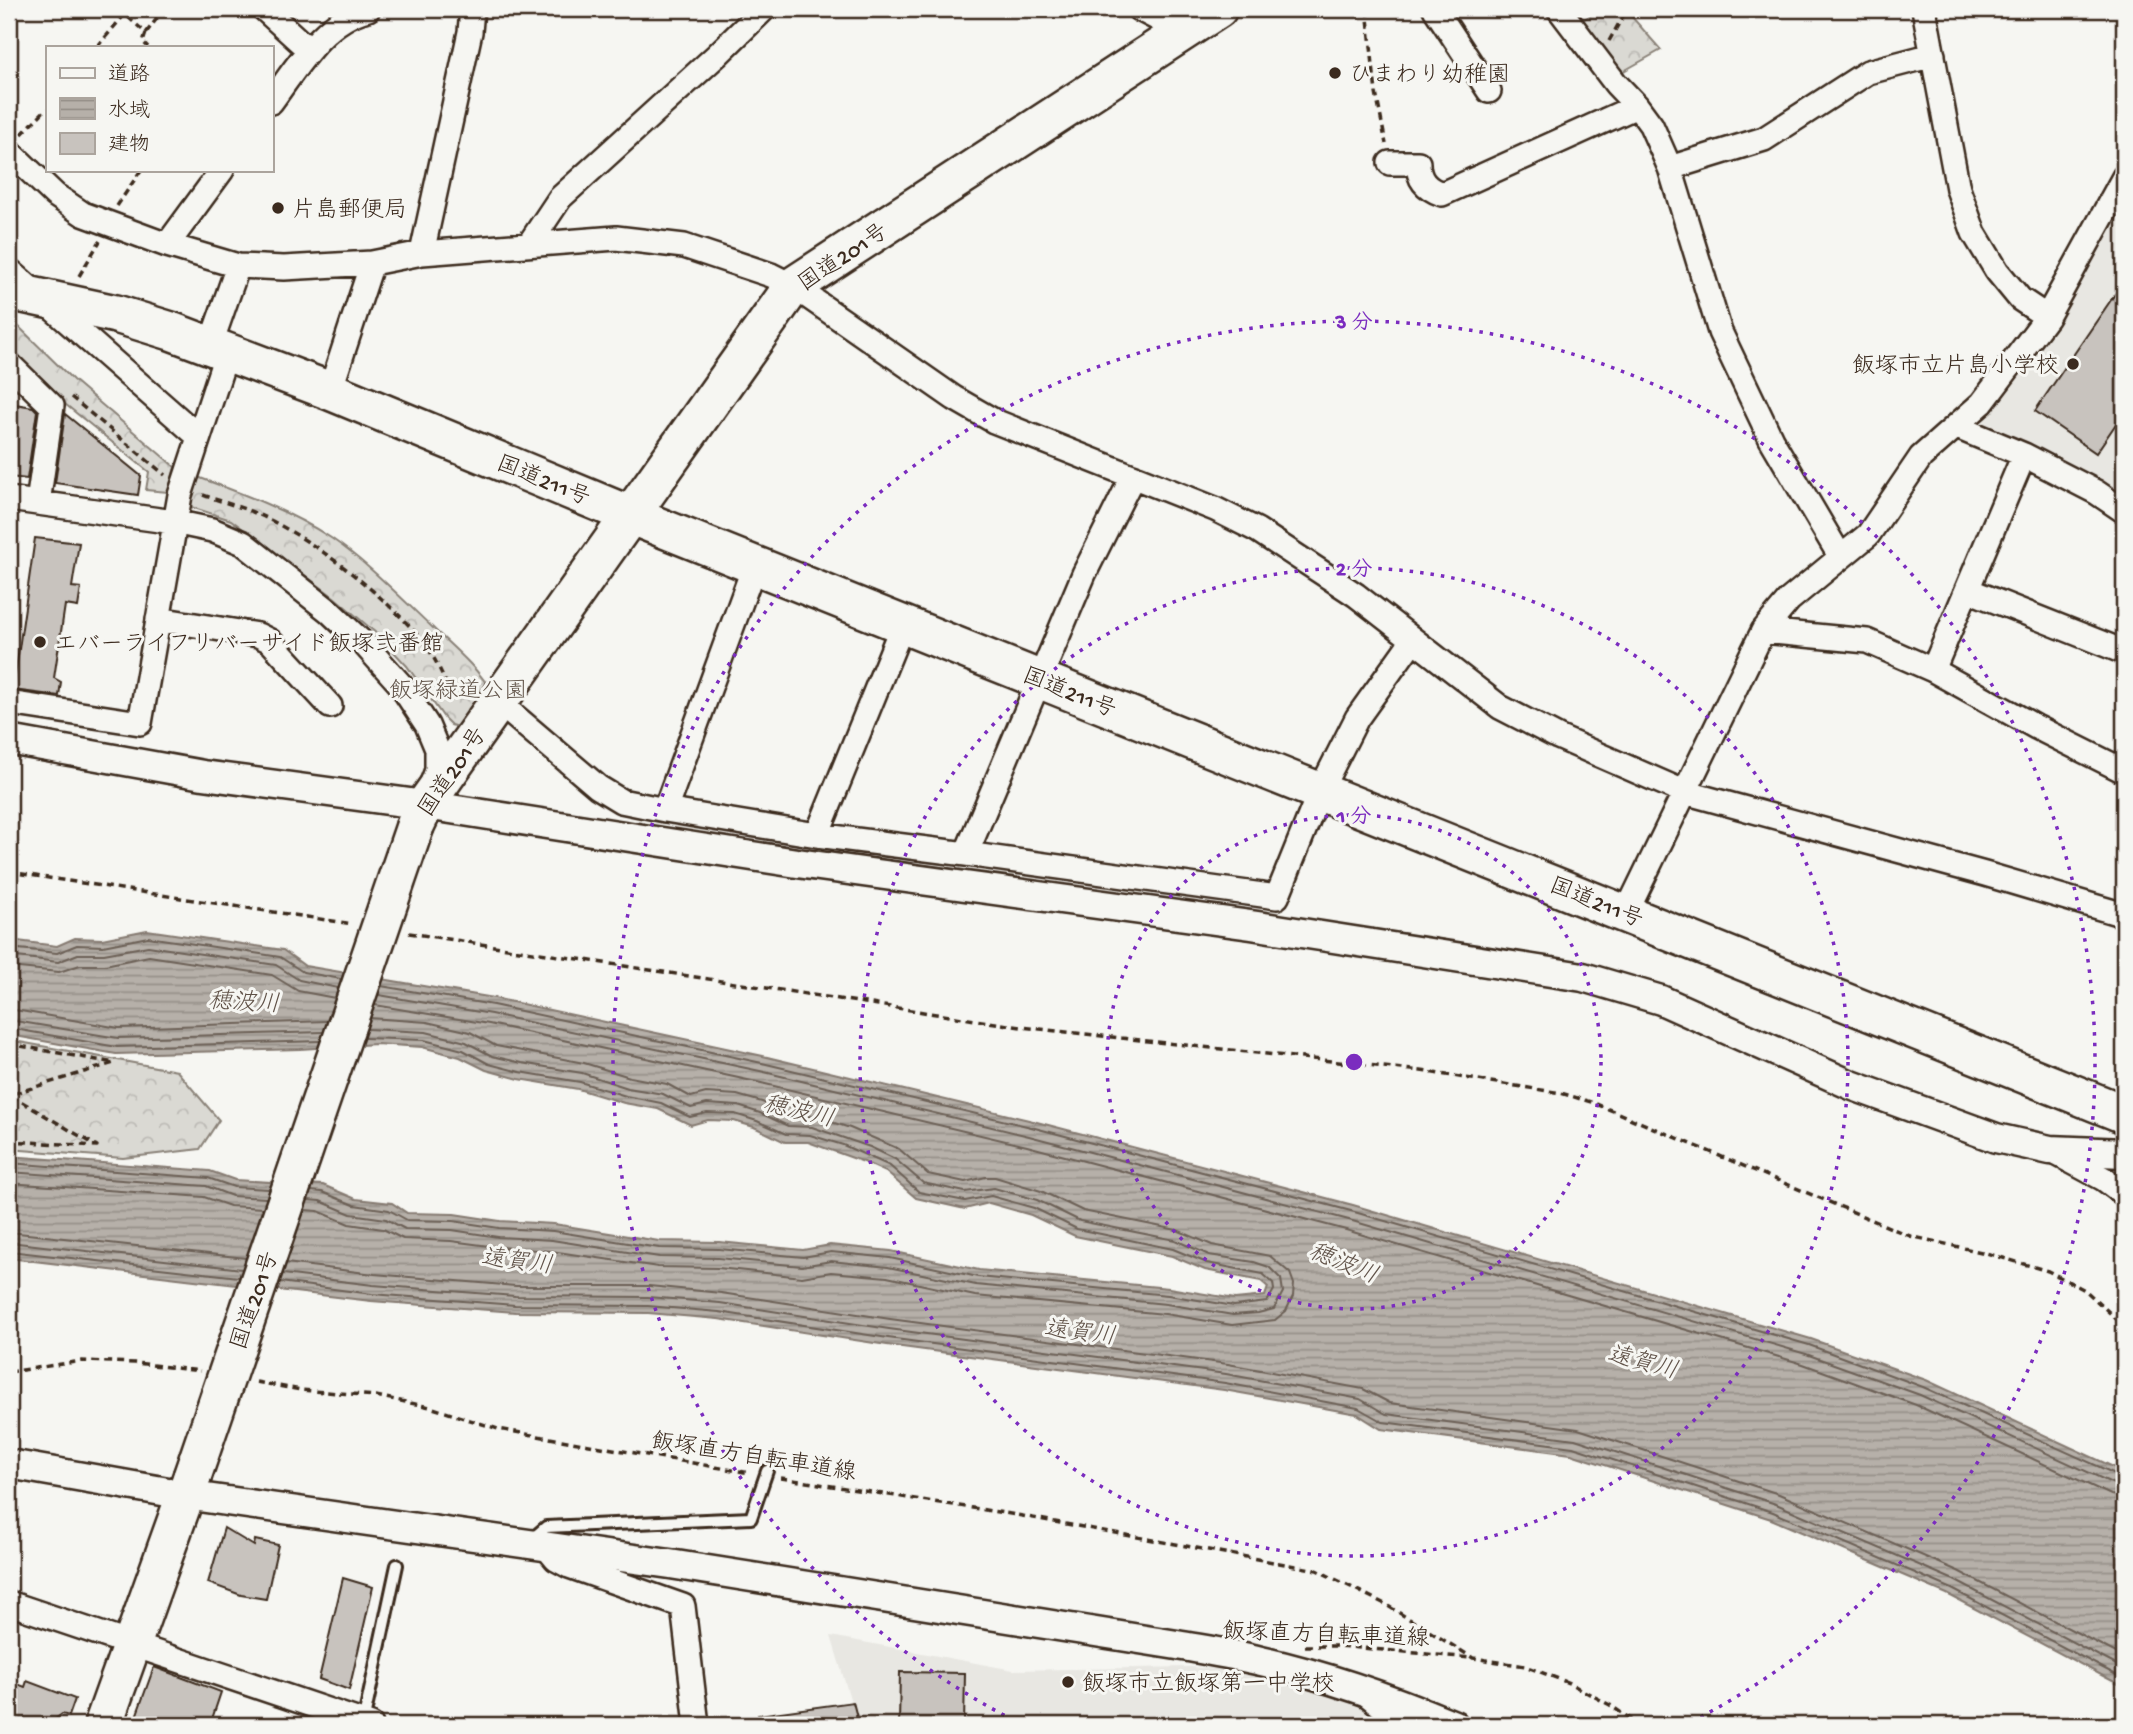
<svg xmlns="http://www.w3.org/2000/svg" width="2133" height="1734" font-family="'Gochi Hand','Klee One',sans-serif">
  <defs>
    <pattern id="forest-crowns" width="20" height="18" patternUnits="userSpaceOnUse" patternTransform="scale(1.75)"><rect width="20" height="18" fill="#dad9d3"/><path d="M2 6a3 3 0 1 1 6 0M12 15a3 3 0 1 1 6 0" fill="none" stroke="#bcbab5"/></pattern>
    <pattern id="water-rules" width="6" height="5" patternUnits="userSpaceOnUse" patternTransform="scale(1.75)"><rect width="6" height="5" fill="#b6b0a9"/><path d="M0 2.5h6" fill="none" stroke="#958f89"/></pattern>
  </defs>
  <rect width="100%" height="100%" fill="#f6f6f2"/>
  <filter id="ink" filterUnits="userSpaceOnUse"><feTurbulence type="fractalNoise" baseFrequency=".0143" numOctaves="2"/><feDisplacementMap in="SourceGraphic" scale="14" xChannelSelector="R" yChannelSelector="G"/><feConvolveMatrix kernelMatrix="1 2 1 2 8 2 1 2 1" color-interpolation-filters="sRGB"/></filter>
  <g filter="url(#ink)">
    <path fill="#e8e7e2" d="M2124 198V504L1972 426Z
      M831 1636 1013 1670 1191 1667 1255 1672 1326 1692 1378 1715 1392 1725H858Z"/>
    <path fill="url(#forest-crowns)" stroke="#8a8278" stroke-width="2" d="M1600 9H1625L1661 50 1620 73 1583 20Z
      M9 317 73 380 175 467 168 492 146 490 149 472 60 400 9 354Z
      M195 476C241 493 290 511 331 538 368 563 400 597 432 627 452 647 475 665 490 689L461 728 451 725 445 719 407 666 377 634 334 597 231 520 185 505Z
      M9 1040 177 1071 219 1120 200 1149 123 1158 9 1149Z"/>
    <path fill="url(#water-rules)" stroke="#857a71" stroke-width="2" d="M147 930 283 950 305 966 494 998 763 1056 1033 1121 1353 1205 1811 1339 1926 1380 2124 1472V1687L1947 1594 1771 1519 1571 1454 1381 1429 1357 1414 1224 1390 887 1345 718 1319 648 1313 515 1312 371 1301 9 1258V1156L210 1171 235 1180 323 1185 356 1199 392 1203 407 1213 454 1214 500 1221 554 1224 659 1241 719 1242 803 1250 830 1245 891 1251 979 1270 1169 1288 1235 1299 1265 1296 1268 1287 1261 1281 1205 1270 1172 1256 1075 1236 1031 1215 989 1203 965 1209 916 1198 886 1172 864 1162 808 1142H785L754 1127 734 1121 708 1120 691 1125 658 1109 624 1103 578 1089 519 1079 486 1070 460 1057 422 1047 376 1044 300 1049 116 1054 9 1035V940L57 946 75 938 102 939Z"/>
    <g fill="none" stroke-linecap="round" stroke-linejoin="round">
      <path stroke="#6c6056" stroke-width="2" d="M9 948 57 953 77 945 103 946 148 937 280 957 303 972 341 979
        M9 956 58 962 78 954H104L148 946 276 965 299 980 338 988
        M9 967 59 972 80 965H105L149 956 272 975 298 991 335 998
        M381 986 493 1005 762 1063 1031 1127 1351 1211 1809 1345 1923 1387 2124 1478
        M379 995 491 1014 760 1071 1029 1136 1349 1220 1806 1354 1920 1395 2116 1485 2124 1486
        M375 1005 489 1024 757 1082 1027 1146 1346 1230 1803 1364 1916 1405 2111 1495 2124 1497
        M9 1009 119 1028 327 1021
        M9 1020 118 1038 323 1032
        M9 1028 117 1047 320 1041
        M9 1163 208 1178 234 1187 269 1189
        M9 1172 206 1186 232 1196 266 1198
        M9 1183 204 1197 230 1206 263 1208
        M311 1191 322 1192 354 1205 389 1210 407 1220 453 1221 499 1228 553 1231 659 1248 719 1249 803 1257 831 1252 890 1258 978 1277 1168 1295 1234 1306 1267 1302 1274 1290 1273 1283 1263 1274 1207 1263 1173 1249 1077 1229 1034 1208 991 1196 965 1201 919 1192 890 1166 843 1145 810 1135 786 1134 757 1121 735 1114 707 1113 690 1117 661 1103 626 1096 580 1082 520 1072 489 1064 463 1050 424 1040 364 1038
        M308 1200 320 1201 351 1214 386 1219 405 1229 452 1230 498 1237 552 1240 659 1257 718 1258 802 1266 831 1261 888 1267 976 1285 1166 1304 1233 1315 1258 1313 1274 1309 1283 1292 1281 1279 1269 1267 1254 1262 1209 1255 1175 1240 1080 1221 1037 1200 994 1188 965 1192 923 1183 895 1159 870 1147 812 1127 788 1126 760 1113 738 1106 707 1104 691 1108 663 1094 628 1088 582 1073 522 1063 492 1056 466 1042 426 1032 367 1029
        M305 1210 318 1211 349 1224 383 1229 403 1239 451 1241 497 1247 551 1251 658 1267 718 1268 802 1277 831 1272 887 1277 975 1296 1165 1314 1232 1325 1275 1320 1286 1311 1293 1296 1294 1284 1290 1273 1270 1256 1212 1245 1177 1230 1083 1211 1041 1191 995 1177H986L965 1182 928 1174 899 1149 850 1128 816 1117 791 1115 762 1102 737 1095 706 1093 691 1097 667 1084 630 1077 584 1063 496 1046 470 1032 427 1022 370 1018
        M9 1232 246 1258
        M9 1242 242 1269
        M9 1251 239 1277
        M286 1263 374 1274 516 1286H649L721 1293 890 1319 1228 1364 1363 1389 1390 1403 1578 1429 1779 1494 1958 1571 2124 1657
        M283 1274 373 1285 515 1296 648 1297 720 1303 889 1329 1226 1374 1360 1399 1386 1414 1575 1439 1776 1504 1954 1580 2124 1669
        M280 1282 372 1294 515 1305 648 1306 719 1312 888 1338 1225 1383 1358 1408 1383 1422 1573 1447 1773 1512 1950 1588 2124 1679"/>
    </g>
    <path fill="#c8c3be" stroke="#3b2a1e" stroke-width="2" d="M2124 281V412L2096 453 2035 411Z
      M9 403 33 407 37 411 27 479 9 477Z
      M65 414 141 476 138 495 55 483Z
      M35 538 79 543 72 587 81 588 78 607 65 605 54 678 61 682 59 696 13 690Z
      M224 1528 254 1546 255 1540 278 1545 266 1599 241 1595 208 1583Z
      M343 1578 373 1587 349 1690 319 1679Z
      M154 1667 221 1692 210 1725H133Z
      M900 1672 965 1673 964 1725H899Z
      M9 1681 25 1687 27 1681 75 1699 69 1716 62 1714 47 1725H9Z
      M853 1702 859 1725H759L758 1715Z"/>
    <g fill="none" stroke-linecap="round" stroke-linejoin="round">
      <g stroke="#3b2a1e" stroke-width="16">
        <path id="service" d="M532 1539 546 1527 751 1518 767 1471
          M363 1723 397 1565"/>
      </g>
      <g stroke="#3b2a1e" stroke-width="28">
        <path id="minor" d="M264 9 309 50
          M1139 9 1170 25 1179 34
          M1435 9 1489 91
          M1559 9 1616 84 1637 106 1651 125 1670 168 1720 332 1771 439 1840 556
          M1924 9 1958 189 1974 233 1997 271 2020 299 2047 317
          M271 102C297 67 323 20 368 9
          M9 151 55 195 83 214 167 245 238 266 284 268 372 263 422 253 616 238 684 246 771 275 793 286 954 398 994 421 1215 509 1257 530 1356 595 1500 707 1558 737 1684 792 1985 874 2124 915
          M1390 163H1418C1418 180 1427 189 1442 194L1637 106
          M1670 168 1764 139 1868 72 1933 55
          M530 243 560 198 717 55 764 9
          M167 245 222 170
          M422 253 470 32 472 9
          M9 270 198 436
          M210 346 238 266
          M9 364 52 406 38 503
          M330 391 372 263
          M2024 455 2096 492 2124 511
          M9 499 174 522 212 530 243 543 329 611 365 645 400 684 427 725 437 749V770L431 786
          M755 564 665 810 817 835 966 854 1084 574 1133 476
          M1968 590 2124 652
          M158 619 258 635 270 641 330 706
          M1763 631 1867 641 1933 670 2036 727 2124 771
          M1933 670 2024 455 1957 427
          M498 702 598 787 621 801 665 810
          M9 703 140 723 180 495 227 352
          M817 835 903 624
          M966 854 1277 897 1320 791 1357 718 1412 641
          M1626 913 1763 631 1789 600 1868 535 1921 457 1982 403 2047 317 2124 177
          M2052 1151 2104 1179 2124 1194
          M547 1548 556 1559 569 1566 683 1606 697 1725
          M9 1603 371 1725
          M1369 1696 1405 1725"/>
      </g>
      <g stroke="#3b2a1e" stroke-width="33">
        <path id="tertiary" d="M9 740 203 775 425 805 797 863 1251 925 1583 977 1661 1000 1851 1085 1996 1138 2050 1150 2124 1153
          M9 1464 185 1495 670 1564 1177 1645C1205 1650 1233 1654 1261 1661 1327 1676 1392 1699 1454 1725"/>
      </g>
      <g stroke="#3b2a1e" stroke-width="42">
        <path id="trunk" d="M9 291 116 314 171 331 330 391 632 516 2124 1114
          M415 826 425 805 793 286 1218 9
          M103 1725 192 1477"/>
      </g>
      <path stroke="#3b2a1e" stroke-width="3.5" stroke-dasharray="7 5" stroke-linecap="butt" d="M119 9 146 33 164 9
        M1367 9 1376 93 1386 144
        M146 33 143 42 148 47
        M1609 41 1627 9
        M97 47 125 14
        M22 134 47 108
        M117 206 141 170
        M79 276 100 241
        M71 397 165 475
        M203 495C223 502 245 508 264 517 318 543 383 594 422 640 434 655 442 674 450 692
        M9 872 353 924
        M409 933 1021 1027 1421 1071 1561 1093 1594 1103 1910 1236 1986 1253 2048 1271 2085 1290 2124 1326
        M9 1044 114 1063 9 1095
        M9 1141 97 1146 10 1095
        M9 1372 82 1361 137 1363 200 1371
        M256 1382 301 1390 376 1396 430 1407 498 1429 750 1473
        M781 1478 1017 1515 1317 1570 1383 1603 1473 1658 1525 1666 1569 1683 1610 1705 1639 1725
        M1305 1646H1339L1471 1658"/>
      <use href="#service" stroke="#f6f6f2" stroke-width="10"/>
      <use href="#minor" stroke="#f6f6f2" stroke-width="23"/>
      <use href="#tertiary" stroke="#f6f6f2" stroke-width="28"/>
      <use href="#trunk" stroke="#f6f6f2" stroke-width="37"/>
      <g stroke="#3b2a1e" stroke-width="42" stroke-linecap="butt">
        <path id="trunk-bridge" d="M192 1477 415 826"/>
      </g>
      <use href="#trunk-bridge" stroke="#f6f6f2" stroke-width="37"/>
    </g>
  </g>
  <g fill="none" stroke="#7b2cbf" stroke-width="3.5" stroke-dasharray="3.5 7">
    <circle cx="1354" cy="1062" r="247"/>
    <circle cx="1354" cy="1062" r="494"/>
    <path d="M1023 1725A741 741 0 1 1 1685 1725"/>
  </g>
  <g fill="#3b2a1e" stroke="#f6f6f2" stroke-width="2.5">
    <circle cx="1335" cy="73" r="7"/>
    <circle cx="278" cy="208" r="7"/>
    <circle cx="2073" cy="364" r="7"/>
    <circle cx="40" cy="642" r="7"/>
    <circle cx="1068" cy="1682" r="7"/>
  </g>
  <g text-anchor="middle" stroke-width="6" stroke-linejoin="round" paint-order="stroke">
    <g font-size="23" fill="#3b2a1e" stroke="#f6f6f2" text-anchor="start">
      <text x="1349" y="81">ひまわり幼稚園</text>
      <text x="292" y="216">片島郵便局</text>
      <text x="2059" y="372" text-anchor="end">飯塚市立片島小学校</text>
      <text x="54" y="650">エバーライフリバーサイド飯塚弐番館</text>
      <text x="1082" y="1690">飯塚市立飯塚第一中学校</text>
    </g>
    <g font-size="23" fill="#3b2a1e" stroke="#f6f6f2">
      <text transform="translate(842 256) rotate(-34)" y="8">国道201号</text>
      <text transform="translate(544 479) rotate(22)" y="8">国道211号</text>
      <text transform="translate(1070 691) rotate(22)" y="8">国道211号</text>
      <text transform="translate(451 771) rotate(-56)" y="8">国道201号</text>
      <text transform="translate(1597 901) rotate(22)" y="8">国道211号</text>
      <text transform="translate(253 1300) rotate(-71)" y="8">国道201号</text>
      <text transform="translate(754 1455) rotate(9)" y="8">飯塚直方自転車道線</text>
      <text transform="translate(1326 1633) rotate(2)" y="8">飯塚直方自転車道線</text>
    </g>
    <g font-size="23" fill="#63564b" stroke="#f6f6f2">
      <text x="458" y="697">飯塚緑道公園</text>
    </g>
    <g font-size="24" font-style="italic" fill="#605248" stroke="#f6f6f2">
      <text transform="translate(244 1001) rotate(3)" y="8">穂波川</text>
      <text transform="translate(799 1110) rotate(13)" y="8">穂波川</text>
      <text transform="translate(517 1260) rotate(7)" y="8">遠賀川</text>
      <text transform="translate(1344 1262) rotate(22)" y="8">穂波川</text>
      <text transform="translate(1080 1331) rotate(7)" y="8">遠賀川</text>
      <text transform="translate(1643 1361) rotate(15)" y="8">遠賀川</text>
    </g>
  </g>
  <circle cx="1354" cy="1062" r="10" fill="#7b2cbf" stroke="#f6f6f2" stroke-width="3.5"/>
  <g font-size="21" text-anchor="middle" font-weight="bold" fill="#7b2cbf" stroke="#f6f6f2" stroke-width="6" stroke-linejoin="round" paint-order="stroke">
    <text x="1354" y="328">3 分</text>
    <text x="1354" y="575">2 分</text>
    <text x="1354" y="822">1 分</text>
  </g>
  <rect width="2133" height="1734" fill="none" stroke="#f6f6f2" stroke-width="35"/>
  <rect x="18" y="18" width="2098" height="1699" fill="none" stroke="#3b2a1e" stroke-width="2.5" filter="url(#ink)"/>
  <rect x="46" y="46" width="228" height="126" fill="#f6f6f2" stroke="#aba49d" stroke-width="2"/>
  <rect x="60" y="68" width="35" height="10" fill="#f6f6f2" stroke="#aba49d" stroke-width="2"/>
  <text x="108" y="80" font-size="21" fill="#3b2a1e">道路</text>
  <rect x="60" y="98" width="35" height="21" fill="url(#water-rules)" stroke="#aba49d" stroke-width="2"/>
  <text x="108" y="116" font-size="21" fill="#3b2a1e">水域</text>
  <rect x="60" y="133" width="35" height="21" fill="#c8c3be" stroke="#aba49d" stroke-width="2"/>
  <text x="108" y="150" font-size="21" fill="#3b2a1e">建物</text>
</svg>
